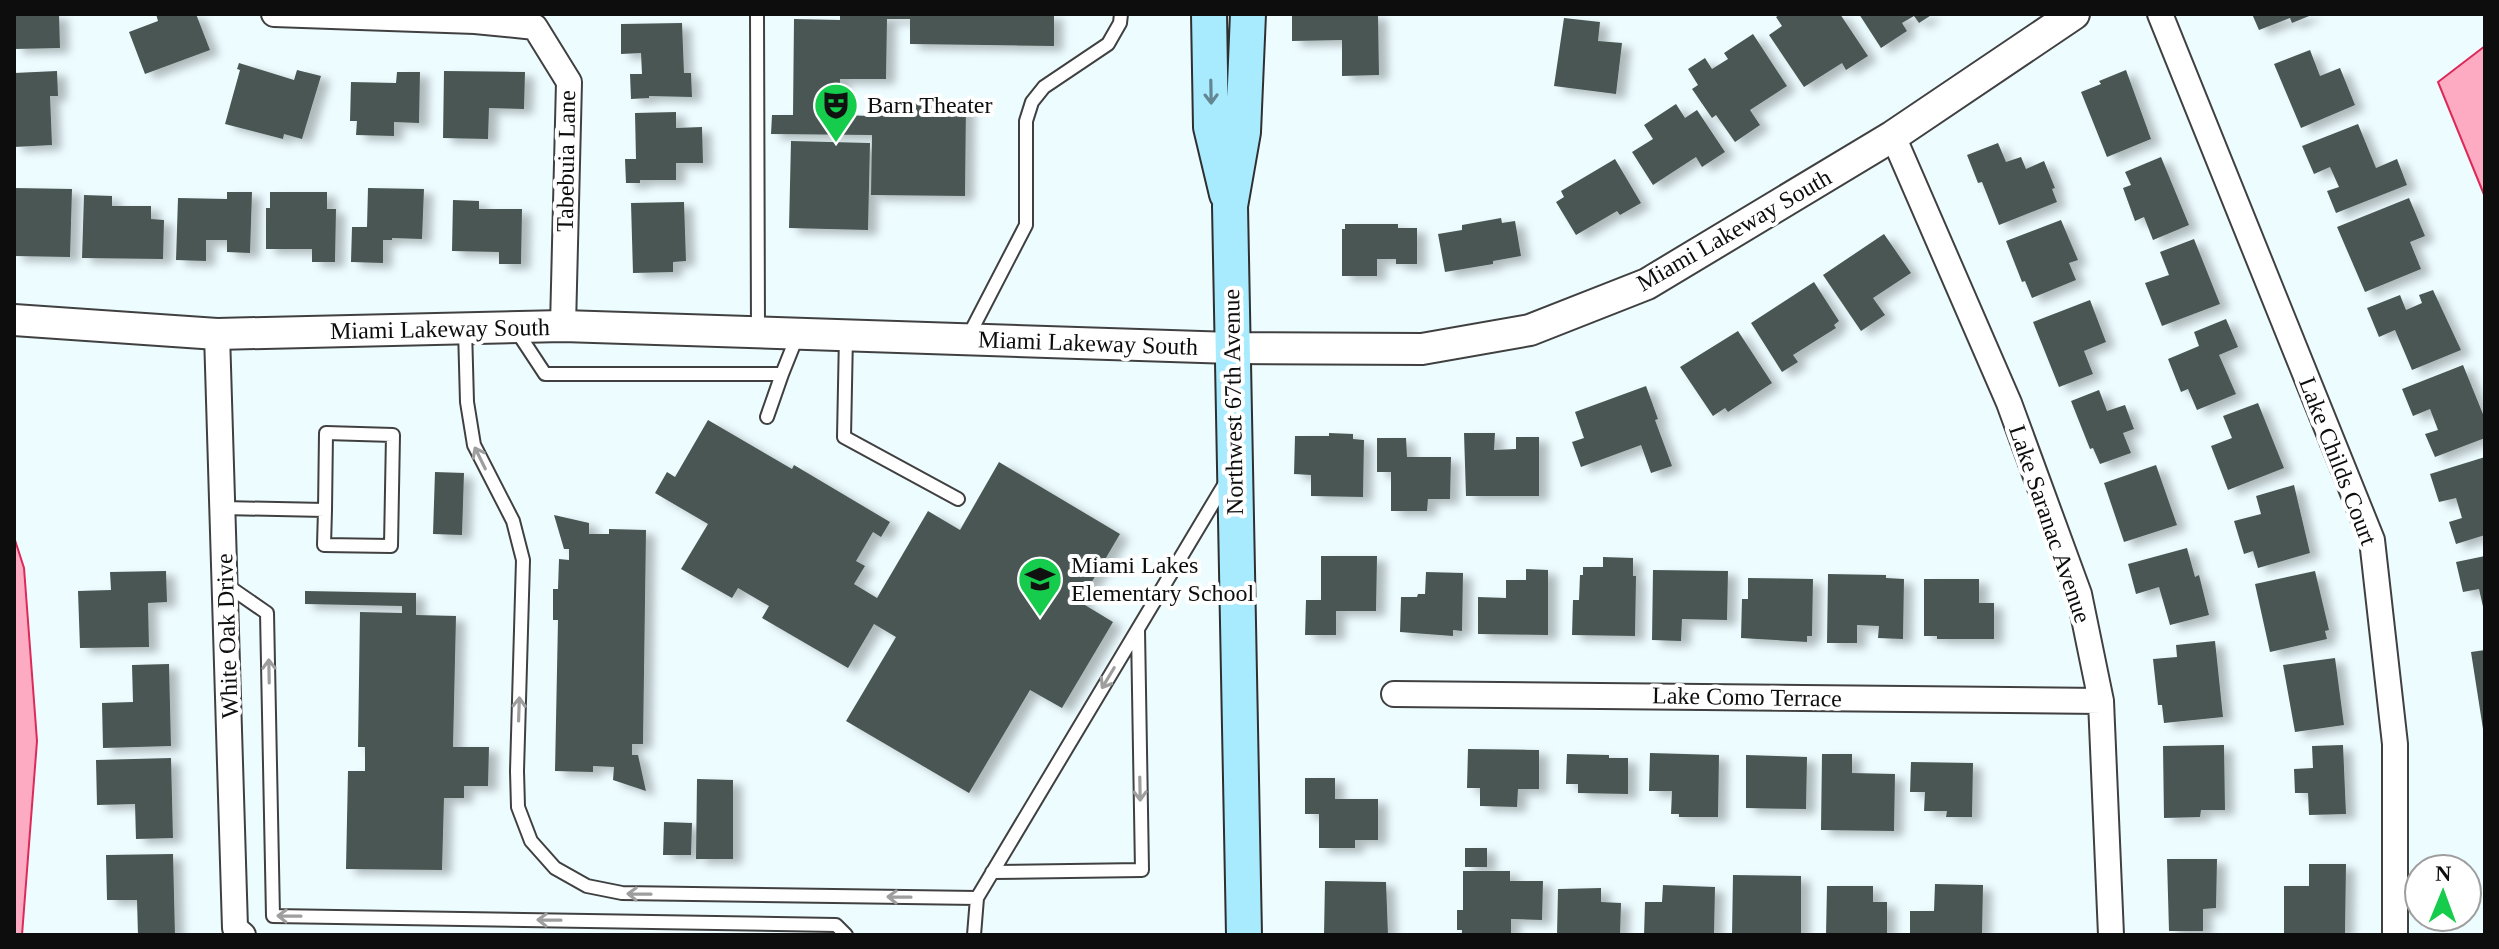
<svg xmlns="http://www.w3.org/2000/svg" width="2499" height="949" font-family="'Times New Roman',serif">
  <defs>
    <filter id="shadow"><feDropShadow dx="9" dy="5" stdDeviation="4" flood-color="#0004"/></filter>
  </defs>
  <rect width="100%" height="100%" fill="#edfcff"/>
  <path fill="#fdabc2" stroke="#dc2a58" stroke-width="2" d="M2485 46V197L2438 82Z
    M14 537 24 568 37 741 22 935H14Z"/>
  <path fill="#485753" filter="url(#shadow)" d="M14 14H59L60 48 14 49Z
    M156 14H196L210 50 145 74 129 32 158 21Z
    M840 14H1054V46L910 44V19H887L886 79H840L839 115 873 116V103L966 104 965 196 871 195 872 135 771 134 772 115H793L794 19 840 20Z
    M1292 14H1378L1379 75 1342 76V40L1292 41Z
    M1781 14H1840L1868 56 1846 70 1842 63 1804 87 1769 35 1782 26 1776 17Z
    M1859 14H1933L1919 23 1914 16 1902 23 1907 31 1881 48Z
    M2252 14H2314L2292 23 2290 18 2259 30Z
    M1564 18 1600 22 1598 41 1622 43 1616 94 1554 86Z
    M682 23 684 73H691L692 97 649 96V98L631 99 630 74H642L641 53 621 54V24Z
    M1753 34 1787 86 1750 110 1760 125 1735 142 1716 115 1712 118 1692 89 1698 85 1688 69 1705 58 1712 69 1728 59 1724 53Z
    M2310 50 2320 76 2340 68 2355 105 2301 128 2274 64Z
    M239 63 294 80 297 70 321 76 302 139 284 134 283 139 225 124 240 70 237 69Z
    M2126 70 2151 139 2107 157 2081 92 2101 84 2099 81Z
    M57 71 58 96H50L52 145 14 147V73Z
    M444 71 525 72 524 109 489 108 488 139 443 138Z
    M397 72H420L419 123 394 122V136L356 135 357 121H350L351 82 396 83Z
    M1676 104 1685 118 1697 110 1725 152 1702 167 1696 157 1653 185 1632 152 1653 139 1644 125Z
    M676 112V128L702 127 703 163H676V180H640V183H626L625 159H636L635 113Z
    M2358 124 2376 168 2397 159 2407 185 2336 213 2327 191 2339 187 2330 167 2314 174 2302 146Z
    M791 141 870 143 868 230 789 228Z
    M1998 143 2006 162 2021 157 2026 169 2044 161 2055 188 2052 189 2057 202 1999 225 1982 182 1978 183 1967 155Z
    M2161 157 2189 225 2153 240 2144 217 2135 221 2123 188 2131 185 2125 172Z
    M1615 159 1641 203 1620 215 1617 211 1576 235 1556 202 1564 197 1561 191Z
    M14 188 72 189 70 257 14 256Z
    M368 188 424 189 422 239 392 238V240H383V263L351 262 352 227H367Z
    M227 192H252L250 253 227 252V240H206V261L176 260 178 198 227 199Z
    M270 192H327V209H336L335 262H312V249H266V208H270Z
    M84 195 112 196V206H151V219L164 220 163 259 82 258Z
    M2409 198 2425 236 2410 242 2421 269 2365 292 2337 227Z
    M453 200 479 201V209H522L521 264H499V252L452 251Z
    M684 202 686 261 673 262V272L633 273 631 203Z
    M1501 218 1502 223 1515 221 1521 256 1493 261V264L1445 272 1438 234 1462 230V225Z
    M2061 220 2078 260 2069 263 2076 280 2032 298 2025 281 2022 282 2006 241Z
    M1345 224H1398V228H1417V264H1396V259H1377V276H1342V229H1345Z
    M1884 234 1911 273 1873 298 1885 315 1861 331 1823 275Z
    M2194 239 2220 304 2162 326 2145 283 2169 275 2160 252Z
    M1814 282 1839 321 1834 325 1836 328 1793 355 1798 362 1782 372 1751 323Z
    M2433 290 2461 350 2412 370 2395 330 2379 337 2367 308 2400 295 2406 310 2422 303 2419 295Z
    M2090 300 2106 342 2084 351 2093 374 2059 387 2033 322Z
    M2226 319 2238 347 2219 355 2236 394 2197 410 2188 389 2181 392 2168 359 2199 346 2194 332Z
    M1738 331 1772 383 1728 412 1725 408 1713 416 1680 367Z
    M2463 365 2485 419V438L2435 457 2425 434 2438 430 2430 409 2413 416 2402 389Z
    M1646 386 1658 419 1655 420 1672 466 1651 473 1641 445 1581 467 1572 442 1584 438 1575 412Z
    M2099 390 2107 411 2125 405 2134 429 2123 433 2131 453 2100 464 2093 448 2090 449 2071 401Z
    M2258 403 2284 468 2228 490 2211 446 2232 438 2223 416Z
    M708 420 792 469 794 465 890 522 881 537 873 532 856 561 865 566 854 584 877 598 928 511 960 530 999 462 1120 534 1080 602 1113 622 1062 708 1030 690 969 793 846 721 896 637 874 624 848 668 762 618 769 606 738 588 732 598 681 569 708 524 655 493 667 472 675 477Z
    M1329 433 1353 434V439L1364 440 1363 497 1311 496V475L1294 474 1295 436H1329Z
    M1464 433H1495L1494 450 1516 449V437H1539V496H1466Z
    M1377 438H1406L1407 457H1451L1450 499H1428L1427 511H1391V472H1377Z
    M2485 457V535L2456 544 2449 522 2462 518 2456 498 2439 502 2430 474Z
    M2156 465 2177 525 2124 542 2104 483Z
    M435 472 464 473 462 535 433 534Z
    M2294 485 2310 553 2258 568 2253 551 2244 554 2234 521 2261 514 2256 496Z
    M554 515 589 523V534H609V529L646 530 643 744H632V755H638L646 791 613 780 614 767 593 766V772L555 771 558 620H553V589H558L559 559 569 560V549H564Z
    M2187 548 2195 577 2199 575 2209 615 2170 625 2159 587 2136 594 2128 564Z
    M1321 556H1377L1376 611H1336V635H1305L1306 600H1321Z
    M2485 556V611H2484L2479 589 2463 592 2456 562Z
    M1603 557 1633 558V576H1636L1635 636 1572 635 1573 600H1579L1580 575H1583V567H1603Z
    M1526 569 1548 570V635L1478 634V597L1506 598V580H1526Z
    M1653 570 1728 571 1727 620 1682 619 1681 641 1652 640Z
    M166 571 167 602 148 603 149 647 80 648 78 591 111 590 110 572Z
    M2315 571 2329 630 2325 631 2327 639 2270 652 2255 584Z
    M1426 572 1463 573 1462 631 1453 630V636L1400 632 1401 597H1417L1418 594H1425Z
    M1828 574 1886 575V578L1904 579 1903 639 1878 638 1879 626 1857 625V643H1827Z
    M1748 578 1813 579 1812 636H1807V642L1741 638 1742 599H1748Z
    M1924 579H1979V603H1994V639H1937V636H1924Z
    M305 591 416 593V615L456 616 453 747H489L488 786H464V798H444L442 870 346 869 348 771H365V747H358L360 612 402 613V606L305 604Z
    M2215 641 2223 717 2164 723 2162 705H2158L2153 659 2177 657 2176 645Z
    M2485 650V729H2483L2471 652Z
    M2335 658 2344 725 2295 732 2283 665Z
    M169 664 171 746 103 748 102 703 133 702 132 665Z
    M2224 745 2225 810H2201L2200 817 2164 818 2163 746Z
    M2343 745 2346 814 2309 815 2308 793H2295L2294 769 2313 768 2312 746Z
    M1468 749 1539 750V789H1518L1517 807 1480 806V788H1467Z
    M1650 753 1719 755 1718 817H1679V814H1671L1672 791H1649Z
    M1567 754 1609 755V758H1628V794L1578 793V784H1566Z
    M1822 754H1852V773L1895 774 1894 831 1821 830Z
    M1746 755 1807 757 1806 809 1746 808Z
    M171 758 173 838 136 839 135 804 97 805 96 760Z
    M1911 762 1973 763 1972 817H1946L1947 811H1924L1925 792H1910Z
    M1305 778H1335V799H1378V840H1355V848H1319V814H1305Z
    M697 779 733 780V859H696Z
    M664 822 692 823 691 855H663Z
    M1465 848H1487V867H1465Z
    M173 854 175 935H138L137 900H107L106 855Z
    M2167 859H2217L2216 908 2203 909V931H2169Z
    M2309 864H2346L2345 933H2284V886H2309Z
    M1463 871H1510V881H1543L1542 920 1511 919V935H1462V930H1457V910H1463Z
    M1733 875 1801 876V935H1732Z
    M1325 881 1386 882 1388 935H1324Z
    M1935 884 1983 885 1982 935H1910V911H1934Z
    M1663 885 1715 887 1714 935H1644L1645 902H1662Z
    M1827 886H1873V902H1887V935H1826Z
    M1601 888V902L1621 903 1620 935H1557L1558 889Z"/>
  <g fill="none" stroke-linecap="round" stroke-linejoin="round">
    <g stroke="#404040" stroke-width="16">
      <path id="service" d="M757 14 758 331
        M465 329 467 402 474 445 513 521 523 560 517 771 518 807 531 841 555 868 587 886 622 893 977 898
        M516 330 545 374H782L798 334
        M846 335 844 437 958 499
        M968 337 1026 225V121L1032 102 1044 87 1108 44 1120 23 1121 14
        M767 417 782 374
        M223 508 325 510 326 433 393 435 391 546 324 545 325 510
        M225 584 267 613 273 916 836 925 846 935
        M992 872 1142 870 1138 630
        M974 935 977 898 1227 480"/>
    </g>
    <g stroke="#404040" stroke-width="28">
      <path id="minor" d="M274 14 475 21 535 27 569 82 563 326
        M2160 14 2372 540 2395 744V935
        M1893 136 2009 403 2079 594 2101 701 2111 935
        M217 334 235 928 243 935
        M1394 694 2101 701"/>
    </g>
    <g stroke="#404040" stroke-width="34">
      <path id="tertiary" d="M14 320 217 334 563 326 1232 348 1422 349 1530 330 1647 284 1893 136 2074 14"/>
    </g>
    <g stroke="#2f2f2f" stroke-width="38">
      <path id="secondary" d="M1209 14 1211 127 1227 194
        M1244 935 1230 206 1243 132 1248 14"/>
    </g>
    <use href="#service" stroke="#fff" stroke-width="12"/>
    <use href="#minor" stroke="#fff" stroke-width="24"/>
    <use href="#tertiary" stroke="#fff" stroke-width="30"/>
    <use href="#secondary" stroke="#a8ebff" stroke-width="34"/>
  </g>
  <defs><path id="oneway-shaft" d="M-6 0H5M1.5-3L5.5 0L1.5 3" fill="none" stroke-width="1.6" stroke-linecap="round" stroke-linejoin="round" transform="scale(2)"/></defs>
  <use stroke="#628792" href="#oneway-shaft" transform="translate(1211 92) rotate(89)"/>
  <g stroke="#9e9e9e">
    <use href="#oneway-shaft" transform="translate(480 458) rotate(-116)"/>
    <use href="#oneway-shaft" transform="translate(269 671) rotate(-91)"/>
    <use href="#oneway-shaft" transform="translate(1108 678) rotate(121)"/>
    <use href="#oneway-shaft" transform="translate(519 709) rotate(-88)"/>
    <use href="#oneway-shaft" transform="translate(1140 789) rotate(89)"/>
    <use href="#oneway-shaft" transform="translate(639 894) rotate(-179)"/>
    <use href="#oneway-shaft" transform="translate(899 897) rotate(-179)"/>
    <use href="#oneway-shaft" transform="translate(289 916) rotate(-179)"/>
    <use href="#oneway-shaft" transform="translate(549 920) rotate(-179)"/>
  </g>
  <defs>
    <g id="theatre-pin" transform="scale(2.3)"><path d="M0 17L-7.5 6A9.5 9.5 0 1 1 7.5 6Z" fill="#16cc4c" stroke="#fff"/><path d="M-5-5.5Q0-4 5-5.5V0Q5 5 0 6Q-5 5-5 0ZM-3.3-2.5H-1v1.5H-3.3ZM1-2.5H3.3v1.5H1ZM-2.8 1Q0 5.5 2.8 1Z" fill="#111"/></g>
    <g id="school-pin" transform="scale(2.3)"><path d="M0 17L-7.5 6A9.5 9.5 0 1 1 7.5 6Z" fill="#16cc4c" stroke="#fff"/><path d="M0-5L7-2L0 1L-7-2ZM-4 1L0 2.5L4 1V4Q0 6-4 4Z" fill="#111"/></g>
  </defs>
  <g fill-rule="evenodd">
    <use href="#theatre-pin" x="836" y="105"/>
    <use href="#school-pin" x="1040" y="579"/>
  </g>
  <g text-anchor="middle" stroke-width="8" stroke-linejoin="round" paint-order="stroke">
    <g font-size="24" fill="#0d0d0d" stroke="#fff" text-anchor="start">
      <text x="867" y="113">Barn Theater</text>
      <text x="1071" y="573">Miami Lakes<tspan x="1071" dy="28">Elementary School</tspan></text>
    </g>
    <g font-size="24" fill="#0d0d0d" stroke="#fff">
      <text transform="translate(566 161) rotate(-89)" y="8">Tabebuia Lane</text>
      <text transform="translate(1734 230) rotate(-30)" y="8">Miami Lakeway South</text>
      <text transform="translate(440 329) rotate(-1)" y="8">Miami Lakeway South</text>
      <text transform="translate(1088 343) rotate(2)" y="8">Miami Lakeway South</text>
      <text transform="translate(1233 402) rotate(-91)" y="8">Northwest 67th Avenue</text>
      <text transform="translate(2338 461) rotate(69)" y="8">Lake Childs Court</text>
      <text transform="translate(2050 524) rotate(71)" y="8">Lake Saranac Avenue</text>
      <text transform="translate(227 636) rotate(-92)" y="8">White Oak Drive</text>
      <text transform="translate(1747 697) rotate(1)" y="8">Lake Como Terrace</text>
    </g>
  </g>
  <rect width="2499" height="949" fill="none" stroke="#0d0d0d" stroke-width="32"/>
  <g transform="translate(2443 893) rotate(1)"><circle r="38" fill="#ffffff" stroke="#9e9e9e" stroke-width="2"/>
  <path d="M0-6L14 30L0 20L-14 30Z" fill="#16cc4c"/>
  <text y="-12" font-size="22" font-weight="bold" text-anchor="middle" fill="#0d0d0d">N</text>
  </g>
</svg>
